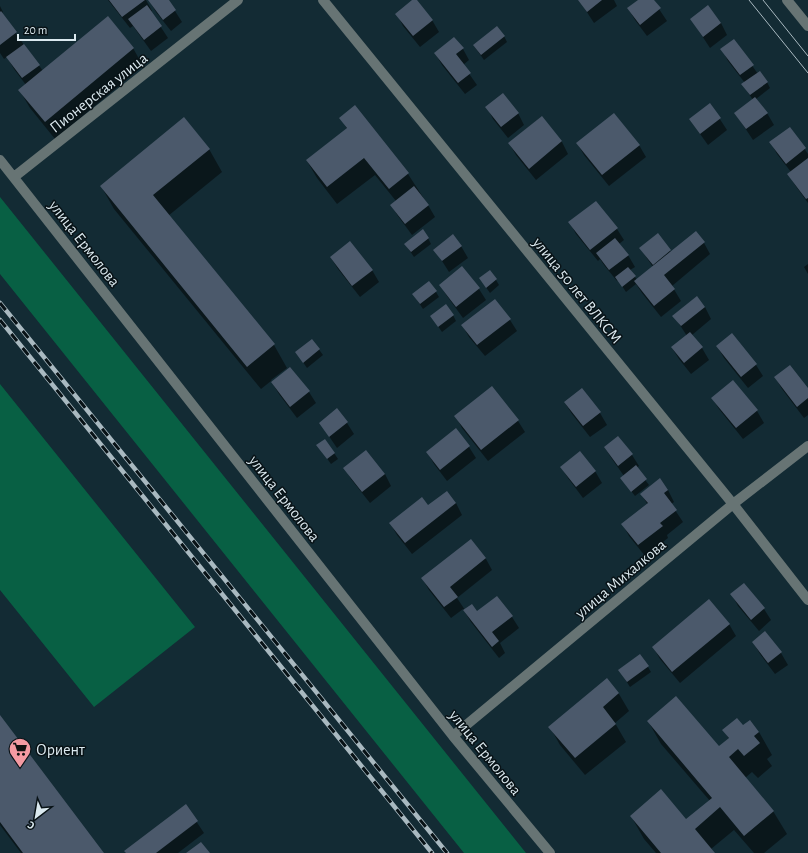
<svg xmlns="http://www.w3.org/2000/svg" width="808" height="853" font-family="'Alegreya Sans',sans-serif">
  <rect width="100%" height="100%" fill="#132b34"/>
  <path fill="#086044" d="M0 197 526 853H464L0 274Z
    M0 384 195 627 94 707 0 590Z"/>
  <path fill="#0007" d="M108 0H146L152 11 151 12 168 38 151 51 133 26 130 28Z
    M149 0H168L182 22 171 31 156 12Z
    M414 0H416L432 20 439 32 420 47 403 26 397 14Z
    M579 0H614L617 6 594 23Z
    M640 0H653L667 21 647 36 635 20 628 8Z
    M0 6 3 12 1 13 43 71 133 48 143 66 55 139 30 108 20 91 26 85 14 69 7 57 4 59 0 53Z
    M691 19 721 23 727 35 710 48Z
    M504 36 507 42 484 60 474 46Z
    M734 40 758 74 767 82 770 88 756 99 767 113 774 125 753 140 735 113 753 100 743 85 745 83 728 61 722 49Z
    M463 49 469 60 463 65 477 85 465 94 442 65 435 53Z
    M710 104 727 130 708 145 690 120Z
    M487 107 518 113 524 125 508 138 493 119Z
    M541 117 562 142 568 154 536 180 516 155 509 143Z
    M341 118 408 174 428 205 435 217 412 235 398 216 391 205 396 201 375 175 337 204 317 178 307 161 347 129Z
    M790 128 808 154V203L795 185 788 174 791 172 777 154 771 143Z
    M577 143 639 145 646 157 609 186 584 155Z
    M209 149 222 172 168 216 274 345 287 368 271 380 272 382 309 392 316 403 297 418 279 394 271 381 261 389 114 209 101 186Z
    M570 223 617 229 624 240 619 244 628 255 635 267 630 270 637 280 653 267 640 248 657 234 671 252 704 243 710 254 672 286 681 301 661 317 642 293 636 284 626 292 618 280 617 281 604 265 600 259 598 261 576 234Z
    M428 238 431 244 414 257 405 244Z
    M461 246 468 258 449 272 435 250Z
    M331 258 372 270 379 282 360 297 338 269Z
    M808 264V274L804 267Z
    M480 279 496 280 499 285 490 293Z
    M440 285 479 289 486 300 463 318 447 296Z
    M436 292 439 297 423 309 413 294Z
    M705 307 711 319 692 335 702 348 709 360 691 374 679 359 672 348 687 336 674 316Z
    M453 315 456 321 442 332 435 322Z
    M510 320 517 331 485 356 469 337 462 325Z
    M312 340 323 355 307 368 296 352Z
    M717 346 756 365 763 376 748 388 724 358Z
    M775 377 808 390V415L804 418 782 389Z
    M582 390 600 413 607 425 590 437 572 414 565 403Z
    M712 398 757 411 764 423 743 439 719 409Z
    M337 410 347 423 354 434 337 448 320 423Z
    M456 416 518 421 525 432 488 461 462 428Z
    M618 437 632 455 639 466 636 468 649 485 635 496 625 483 624 476 612 459 605 448Z
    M318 446 334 453 338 459 331 464Z
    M469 447 476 458 447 481 434 464 427 452Z
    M580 452 595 471 602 483 583 498 568 478 561 467Z
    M345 468 385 474 391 486 370 503 351 479Z
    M668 490 674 502 671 504 683 522 667 535 668 538 645 556 629 536 623 525 648 505 641 494Z
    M456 503 462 515 412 554 397 535 390 523Z
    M471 540 486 559 492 570 457 598 465 610 512 617 519 628 500 643 505 653 499 658 471 622 463 609 451 618 429 590 422 578Z
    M744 584 764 609 771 620 759 631 738 606 732 595Z
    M729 624 736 636 680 683 660 659 653 647Z
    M765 632 781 653 788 665 775 674 760 654 753 642Z
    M648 667 651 672 630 687 619 670Z
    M607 680 619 694 629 711 615 723 626 742 585 775 560 745 550 727Z
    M0 717 103 853H21L0 825Z
    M648 721 719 747 729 739 724 730 743 727 759 732 772 755 767 759 772 766 758 778 752 772 745 778 773 811 787 834 764 853H754L734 830 711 849 714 853H656L644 839 631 816 686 821 710 801 661 744Z
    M186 806 204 833 178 853H126Z"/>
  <path fill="#4b596b" d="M109 0H145L122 17Z
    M148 0H169L176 10 163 20Z
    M412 0H417L433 20 413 36 395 14Z
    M578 0H602L587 12Z
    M638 0H654L661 8 640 25 627 8Z
    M147 5 162 26 144 40 128 19Z
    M708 5 721 23 703 37 690 19Z
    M1 11 17 32 0 45V12Z
    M108 16 134 48 45 122 18 90Z
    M497 26 505 36 481 55 473 45Z
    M454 37 464 48 456 54 471 73 458 83 434 53Z
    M734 39 754 65 740 75 720 49Z
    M24 44 40 65 22 78 6 57Z
    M760 71 768 82 750 95 741 84Z
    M503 93 519 113 501 127 485 107Z
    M755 97 768 113 746 129 734 113Z
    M710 103 721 118 700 134 689 119Z
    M355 105 409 173 389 189 364 158 327 187 306 160 347 128 339 118Z
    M614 113 640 145 602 175 576 143Z
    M542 116 562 141 529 169 508 143Z
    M184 117 210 149 153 195 275 344 247 367 100 186Z
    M790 127 806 148 786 164 769 142Z
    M808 158V198L806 199 787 174Z
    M414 186 429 205 405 224 390 205Z
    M596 201 618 228 590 250 568 222Z
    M423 229 429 238 411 252 404 244Z
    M696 231 705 242 664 275 675 289 654 306 634 281Z
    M658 233 671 250 653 265 639 248Z
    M453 234 462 246 442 261 433 250Z
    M615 238 629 255 609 270 596 253Z
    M350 241 373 270 352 286 330 257Z
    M462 266 480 288 456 307 439 285Z
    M628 267 636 276 622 287 615 277Z
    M490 270 497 279 486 288 479 278Z
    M429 281 437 291 420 304 412 294Z
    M697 296 705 307 681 326 672 316Z
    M495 299 511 319 477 345 461 325Z
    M446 304 454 315 438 327 430 316Z
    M690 332 703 347 684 363 671 347Z
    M732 333 757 364 741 377 716 346Z
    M312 339 320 349 303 363 295 352Z
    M790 365 808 388V398L797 407 774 377Z
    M290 367 310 391 290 407 271 382Z
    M733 380 758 410 736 428 711 398Z
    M492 386 519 420 481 450 454 416Z
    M582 388 601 412 583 426 564 402Z
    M337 408 348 422 329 437 319 423Z
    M456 428 470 446 440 470 426 452Z
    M618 436 633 454 618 466 604 447Z
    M325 439 335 453 327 459 316 445Z
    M366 450 385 474 362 492 343 468Z
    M580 451 596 471 576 487 560 467Z
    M636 465 647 479 631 492 620 478Z
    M660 478 668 490 664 493 677 510 660 523 663 526 638 545 621 524 648 503 640 494Z
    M447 491 456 503 405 543 389 523 422 497 428 505Z
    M471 539 486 558 450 587 458 597 444 607 421 578Z
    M744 583 765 608 751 620 730 594Z
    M497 596 513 616 492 632 499 641 492 647 463 610 472 604 477 611Z
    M709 599 730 624 672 672 652 647Z
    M765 631 782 652 768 663 752 642Z
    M640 654 649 666 627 682 618 670Z
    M607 678 619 693 603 707 616 724 575 758 548 727Z
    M676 696 719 746 729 738 722 730 737 718 743 725 750 720 759 732 754 736 760 743 744 756 738 749 729 757 774 811 744 836 720 807 695 829 715 853H661L630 816 661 789 686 819 712 798 647 721Z
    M0 715 104 853H23L0 822Z
    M186 804 198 821 156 853H126L124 851Z
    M201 842 210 853H186Z"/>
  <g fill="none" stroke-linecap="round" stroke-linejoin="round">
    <path stroke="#677474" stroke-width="10" d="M323 0 733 504 808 600
      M787 0 808 26
      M0 160 453 736 550 853
      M14 177 238 0
      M453 736 733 504 808 446"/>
    <path stroke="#a9b9c0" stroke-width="1" d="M749 0 808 73
      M763 0 808 56"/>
    <g stroke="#a9b9c0" stroke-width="4.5">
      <path id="rail" d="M0 303 447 853
        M0 320 432 853"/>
    </g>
    <use href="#rail" stroke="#081216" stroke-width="3" stroke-dasharray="9" stroke-linecap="butt"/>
  </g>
  <defs>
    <g id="supermarket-pin" transform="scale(1.15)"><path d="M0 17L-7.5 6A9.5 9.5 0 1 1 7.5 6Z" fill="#f49aa2" stroke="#081216"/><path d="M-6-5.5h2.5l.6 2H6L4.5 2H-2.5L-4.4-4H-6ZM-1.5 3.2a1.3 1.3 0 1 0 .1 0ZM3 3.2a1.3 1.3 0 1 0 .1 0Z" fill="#111"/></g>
  </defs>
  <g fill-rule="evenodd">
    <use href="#supermarket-pin" x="20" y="749"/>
  </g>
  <g text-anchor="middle" stroke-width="3" stroke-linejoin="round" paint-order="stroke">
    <g font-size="16" fill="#dbe9ef" stroke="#081216">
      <text transform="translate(98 92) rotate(-38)" y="6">Пионерская улица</text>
      <text transform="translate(85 243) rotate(52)" y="6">улица Ермолова</text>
      <text transform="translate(578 290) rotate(51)" y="6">улица 50 лет ВЛКСМ</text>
      <text transform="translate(285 498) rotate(52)" y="6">улица Ермолова</text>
      <text transform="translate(620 578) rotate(-40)" y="6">улица Михалкова</text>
      <text transform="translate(486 752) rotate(51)" y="6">улица Ермолова</text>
    </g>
    <g font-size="16" fill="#dbe9ef" stroke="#081216" text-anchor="start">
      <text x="36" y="755">Ориент</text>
    </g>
  </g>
  <g transform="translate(36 817) rotate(211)" stroke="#081216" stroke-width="3" paint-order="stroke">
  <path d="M0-3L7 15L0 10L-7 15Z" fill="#dbe9ef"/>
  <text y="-6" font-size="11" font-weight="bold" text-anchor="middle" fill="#dbe9ef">С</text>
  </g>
  <path d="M18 34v6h57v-6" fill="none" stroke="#dbe9ef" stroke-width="2"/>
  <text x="24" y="34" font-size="12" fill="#dbe9ef" stroke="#081216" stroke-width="3" paint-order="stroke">20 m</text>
</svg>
